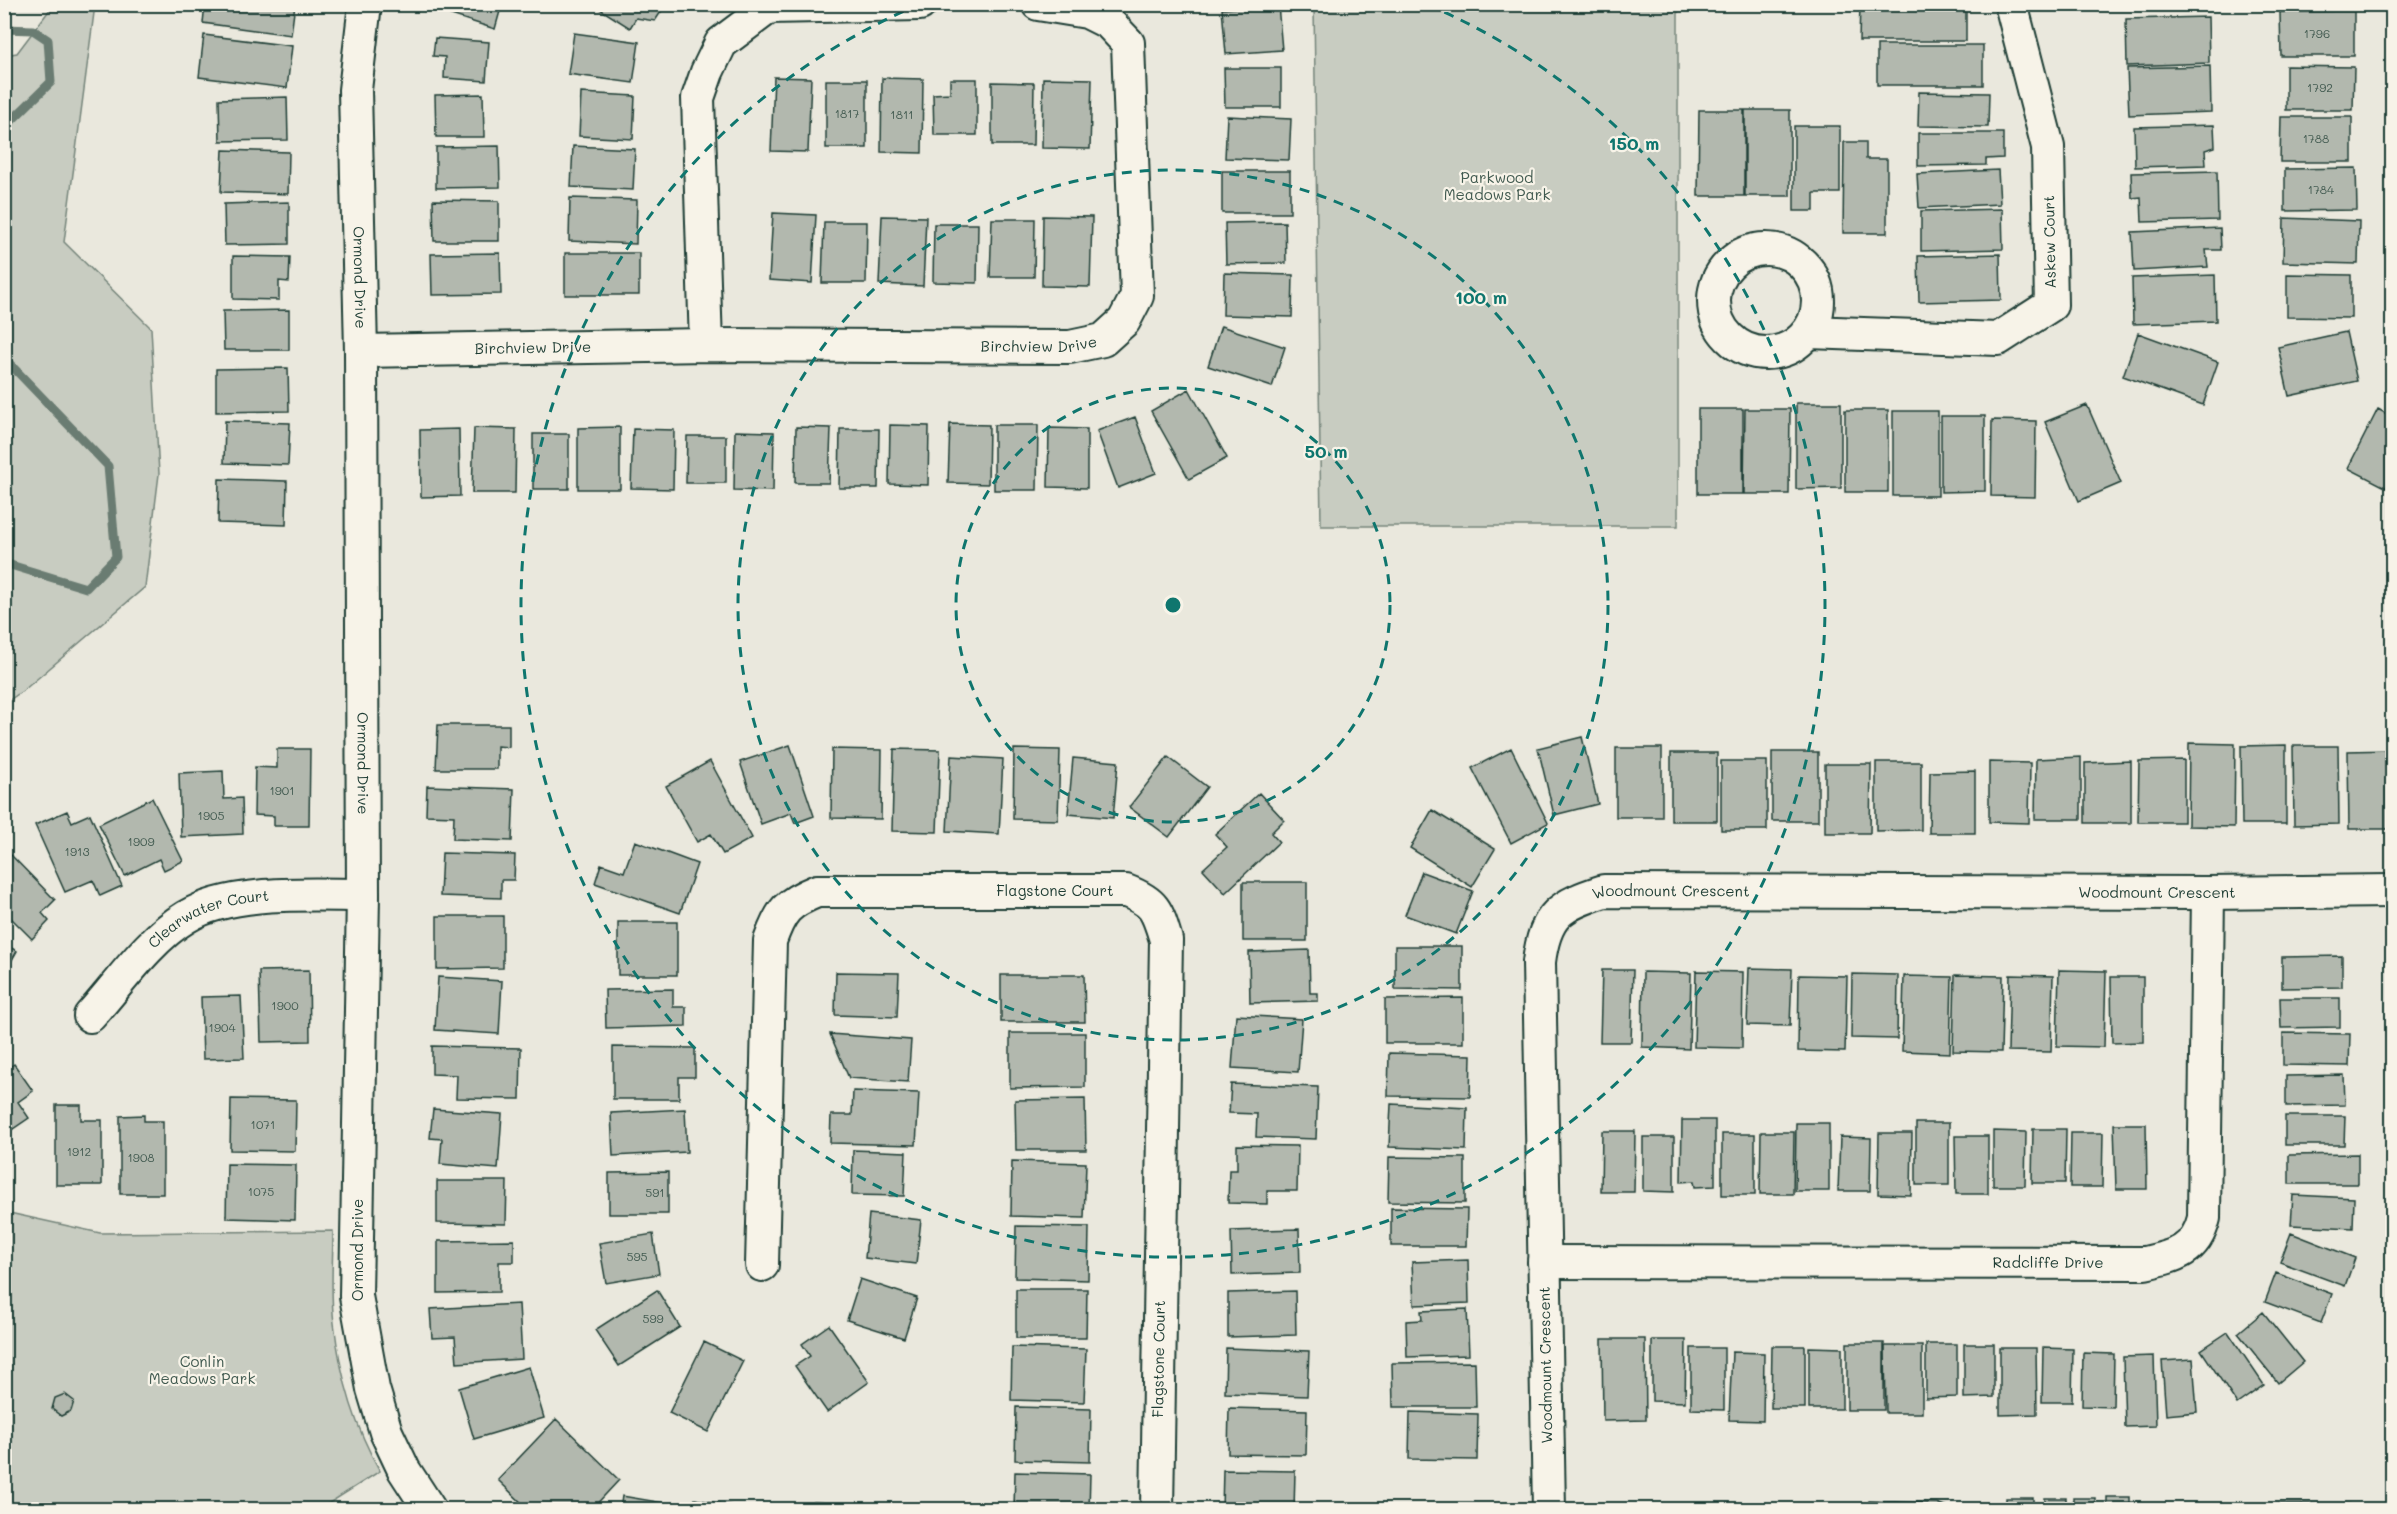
<svg xmlns="http://www.w3.org/2000/svg" width="2397" height="1514" font-family="Mali,sans-serif">
  <rect width="100%" height="100%" fill="#eae8dd"/>
  <filter id="ink" filterUnits="userSpaceOnUse"><feTurbulence type="fractalNoise" baseFrequency=".0167" numOctaves="2"/><feDisplacementMap in="SourceGraphic" scale="12" xChannelSelector="R" yChannelSelector="G"/><feConvolveMatrix kernelMatrix="1 2 1 2 8 2 1 2 1" color-interpolation-filters="sRGB"/></filter>
  <g filter="url(#ink)">
    <path fill="#c8ccc1" stroke="#74847a" stroke-width="1.5" d="M54 4 95 5 64 242 151 328 159 474 145 587 24 690 5 703V55L17 53Z
      M1314 5H1678V526H1321Z
      M5 1212 100 1233 333 1231C333 1261 330 1293 334 1323 340 1374 354 1426 380 1471L320 1509 5 1510Z"/>
    <g fill="none" stroke-linecap="round" stroke-linejoin="round">
      <path stroke="#6a7c72" stroke-width="9" d="M4 29 33 30 48 40 51 82 4 128
        M4 356 8 362 108 466 116 557 86 588 4 563"/>
    </g>
    <path fill="#b2b8ae" stroke="#1f3d34" stroke-width="1.5" d="M205 4H295L291 35 203 23Z
      M445 4H502L495 29 442 12Z
      M592 4H666L655 21 636 18 630 28Z
      M1860 4H1966V41H1859Z
      M1278 5 1282 50 1226 54 1222 9Z
      M2354 11V56H2281L2280 12Z
      M2208 17 2209 63 2127 66 2126 19Z
      M574 33 639 42 633 83 568 74Z
      M204 35 292 46 287 88 199 77Z
      M435 38 489 42 486 81 444 78 445 57 433 56Z
      M1877 45H1983V85H1877Z
      M2210 66 2211 112 2129 115 2127 68Z
      M2286 66 2354 67 2353 110H2286Z
      M1224 68H1281V107H1225Z
      M774 77 811 78 808 152 771 151Z
      M882 78 923 79 922 153 881 152Z
      M1043 78 1092 79 1090 149 1042 148Z
      M950 79H977V135H934L933 94 950 93Z
      M826 80H867V148H826Z
      M992 82 1034 83 1033 145H992Z
      M1919 92 1989 93 1988 127 1918 126Z
      M581 93 635 96 633 139 579 136Z
      M483 94 484 137H436L435 95Z
      M287 97 288 140 220 141 219 99Z
      M1699 110H1744V196H1698Z
      M1745 110H1790V196H1745Z
      M1227 116 1291 119 1289 160 1225 158Z
      M2281 117H2352V162H2280Z
      M2214 125 2215 147 2205 150 2206 165 2135 167 2134 127Z
      M1794 126H1840V193H1814V211H1794Z
      M1918 133H2003V158L1986 159V165L1918 166Z
      M1844 142H1866V159H1887V233H1843Z
      M499 146 500 187 436 188V147Z
      M573 146 635 149 633 190 571 187Z
      M223 150 289 152 288 194 221 192Z
      M2356 168 2357 210 2285 211V169Z
      M1998 170 2000 204 1919 208 1917 174Z
      M1222 171H1290V213H1222Z
      M2217 171 2218 220 2142 222 2141 197 2132 198 2131 173Z
      M570 198 637 200 636 244 569 241Z
      M433 200 499 201V241H434Z
      M289 202V244L225 245 224 204Z
      M2002 209 2003 249 1921 251V211Z
      M773 213 816 215 812 283 769 280Z
      M882 216 926 217 923 286 879 284Z
      M1043 216 1092 217 1090 287 1042 286Z
      M2284 218 2359 221 2358 264 2283 262Z
      M992 219H1035L1034 277H990Z
      M824 222H867L866 283H822Z
      M1285 222 1286 263 1226 264 1225 223Z
      M934 224H978L977 283 933 282Z
      M2220 228 2221 250H2206L2208 267 2134 271 2132 232Z
      M500 253 501 294 432 295 431 254Z
      M565 253H639V295H565Z
      M2000 254 2001 300 1919 302 1918 256Z
      M233 256 290 257 289 282 279 281V300L233 299Z
      M1224 273 1293 275 1292 317 1223 315Z
      M2287 274 2351 275V318L2287 317Z
      M2215 275 2216 321 2133 324 2132 278Z
      M289 310V350H224L223 311Z
      M1221 326 1285 347 1272 387 1208 366Z
      M2346 332 2357 381 2289 396 2278 347Z
      M2138 333 2218 362 2203 405 2123 376Z
      M288 368 289 411 216 412V369Z
      M1189 389 1227 458 1189 479 1151 411Z
      M1796 403H1841V488L1796 489Z
      M2087 405 2121 483 2079 501 2045 422Z
      M1698 409H1743V494H1698Z
      M1745 409H1790L1789 494H1744Z
      M2378 409 2392 417V482L2389 489 2348 468Z
      M1845 410H1888V492H1845Z
      M1893 411H1938V496H1893Z
      M1941 416H1985V491L1941 492Z
      M1135 417 1156 473 1118 488 1097 431Z
      M1992 420 2036 421 2035 497 1991 496Z
      M225 421 290 423 288 465 224 463Z
      M950 424 989 425 988 484 948 483Z
      M890 425 929 426 928 485 889 484Z
      M994 425H1038L1037 490H994Z
      M620 427V489H578V428Z
      M796 427 831 428 829 483H795Z
      M474 428 516 429 515 493H472Z
      M1049 428 1087 429V488L1048 487Z
      M459 429 460 496 421 497 420 430Z
      M633 429 674 430 673 489 631 488Z
      M840 429H879L878 488H839Z
      M735 431 774 432 773 491 734 490Z
      M533 434H569V489H533Z
      M687 436H726V483H686Z
      M219 479 287 481 286 525 218 523Z
      M438 725H509V747L497 746V769H436Z
      M1582 737 1598 804 1554 815 1538 748Z
      M2189 743 2235 744 2234 827 2188 826Z
      M790 745 814 816 795 823 791 813 761 824 740 762Z
      M2286 745V824H2242L2241 746Z
      M2293 746H2338L2339 824 2294 825Z
      M1511 748 1548 823 1511 843 1472 768Z
      M1616 748H1662V817H1616Z
      M277 749H310L309 826H274V816L254 815 255 767 277 768Z
      M832 749 882 750 881 819 831 818Z
      M894 749 940 750 937 832 892 831Z
      M1014 749 1060 750 1058 820 1013 819Z
      M2392 750V829H2349L2348 751Z
      M1772 752H1818V821H1772Z
      M1671 753H1717V821H1671Z
      M951 756 1003 759 999 834 947 831Z
      M1168 757 1207 787 1169 837 1129 807Z
      M2081 757V819H2035L2036 759Z
      M1073 758 1118 762 1113 818 1068 814Z
      M2184 760V822H2138L2139 761Z
      M710 761 752 838 723 854 711 834 697 842 666 786Z
      M1721 761H1767V830H1721Z
      M2131 761V823H2085V763Z
      M1876 762H1921V830L1876 831Z
      M1989 762 2030 763 2029 823 1989 822Z
      M1825 764H1871L1870 833H1825Z
      M223 771 224 799 242 798 243 834 181 837 179 773Z
      M1975 771V833H1929L1930 772Z
      M427 786 514 789 512 841 453 839 454 816 426 815Z
      M1259 793 1284 820 1271 833 1279 842 1225 893 1203 869 1227 847 1215 834Z
      M152 798 183 861 164 870 159 859 125 876 99 824Z
      M1432 810 1495 849 1472 887 1410 848Z
      M67 811 72 822 90 814 122 886 100 896 93 880 65 892 35 825Z
      M635 841 697 864 680 913 595 883 601 864 624 872Z
      M442 853 515 855 514 880H501V898L440 896Z
      M10 854 55 900 42 913 49 921 32 939 4 911V860Z
      M1422 872 1473 891 1456 934 1405 915Z
      M1243 882H1307V941H1243Z
      M437 916H503V968L437 969Z
      M618 922H677V975H618Z
      M4 944 17 951 4 974Z
      M1395 946H1462V990L1395 989Z
      M1309 950 1310 993H1318V1001L1250 1003 1249 952Z
      M2342 956V987L2282 988V957Z
      M1749 968 1792 969 1790 1026 1747 1025Z
      M309 970 310 1041 261 1042 259 971Z
      M1602 970H1633L1631 1042H1600Z
      M2059 970 2106 971 2104 1047 2057 1046Z
      M1696 971 1743 972 1742 1048 1694 1047Z
      M836 972 899 973 897 1017 835 1015Z
      M1643 972 1691 973 1689 1049 1642 1047Z
      M1852 974 1898 975 1897 1039 1851 1038Z
      M1001 975H1084L1085 1022H1001Z
      M1799 975 1847 976 1845 1052 1798 1051Z
      M1955 975 2003 976 2001 1052 1953 1051Z
      M2010 975 2053 976 2051 1052 2008 1051Z
      M1904 976 1952 977 1950 1053 1902 1051Z
      M438 977 502 981 499 1034 435 1030Z
      M2111 977H2143V1042L2112 1043Z
      M673 989V1007H686V1026L606 1028 605 990Z
      M241 996 244 1058 203 1059 201 997Z
      M1463 998V1043H1385V999Z
      M2280 998H2340V1027L2281 1028Z
      M1236 1015 1302 1019 1298 1072 1232 1068Z
      M1010 1033H1085V1087L1010 1088Z
      M2283 1033 2350 1034 2349 1066 2283 1065Z
      M830 1034 911 1040 908 1082 849 1078Z
      M432 1046 521 1048 520 1099 456 1098 457 1075 432 1074Z
      M613 1047 695 1048V1077H679V1099H613Z
      M1389 1053 1471 1055 1470 1097 1388 1096Z
      M14 1064 33 1091 18 1102 29 1118 4 1135V1071Z
      M2344 1075 2345 1105 2286 1106V1076Z
      M1231 1084 1318 1087 1316 1139 1256 1137 1257 1114 1229 1113Z
      M853 1091 919 1093 916 1145 830 1143 831 1115H852Z
      M231 1099 296 1100 295 1151 230 1150Z
      M1085 1099 1086 1150H1016L1015 1100Z
      M1391 1104 1467 1108 1466 1150 1389 1147Z
      M56 1105H81V1120H102V1185H56Z
      M433 1109 502 1114 498 1169 440 1164 442 1139 430 1138Z
      M685 1109 687 1152 613 1156 611 1113Z
      M144 1115V1121H163V1194H120V1116Z
      M2285 1116H2345L2344 1145H2285Z
      M1682 1120H1715V1186L1695 1187 1694 1181 1681 1182Z
      M1796 1123H1829V1191H1795Z
      M1916 1123H1949V1185H1916Z
      M2114 1124H2146L2147 1189H2116Z
      M2033 1129H2066L2065 1183H2032Z
      M1602 1131H1635L1634 1192H1601Z
      M1993 1131 2026 1132 2025 1186H1993Z
      M1761 1132H1794L1793 1194H1760Z
      M1879 1133H1912L1911 1195 1878 1194Z
      M2071 1133H2103L2102 1187H2070Z
      M1722 1134H1755V1195H1722Z
      M1955 1136H1988V1194H1956Z
      M1643 1137H1674V1192L1643 1191Z
      M1840 1137 1871 1138 1870 1191H1838Z
      M1237 1145 1298 1146 1297 1191H1267V1204L1228 1203 1229 1170H1237Z
      M853 1150 906 1152 904 1196 852 1195Z
      M2358 1154V1184H2289V1155Z
      M1389 1157 1465 1158V1203L1388 1202Z
      M1012 1161 1086 1163 1084 1218 1011 1216Z
      M227 1164 296 1165 295 1220 226 1218Z
      M668 1172V1214H609V1173Z
      M437 1181H507L506 1224 437 1223Z
      M2293 1195 2354 1198 2353 1228 2291 1225Z
      M1391 1208 1467 1209 1466 1246H1391Z
      M869 1214 921 1220 916 1264 865 1258Z
      M1016 1226 1089 1227 1088 1280 1015 1278Z
      M1299 1229 1300 1273 1232 1275 1231 1231Z
      M2291 1233 2355 1258 2345 1286 2280 1262Z
      M653 1234 659 1274 606 1283 599 1243Z
      M514 1240V1262H499V1292L438 1293V1241Z
      M1468 1260 1469 1303 1414 1305 1412 1262Z
      M2276 1273 2332 1294 2321 1323 2265 1302Z
      M860 1279 917 1298 904 1338 847 1320Z
      M1016 1289H1087L1086 1338H1016Z
      M657 1290 680 1327 619 1366 595 1330Z
      M1295 1291 1296 1335 1228 1337V1293Z
      M519 1304 522 1359 457 1363 455 1337 432 1338 430 1309Z
      M1467 1309 1469 1355 1407 1357 1406 1321 1422 1320 1421 1311Z
      M2263 1312 2303 1362 2278 1383 2238 1333Z
      M829 1325 869 1382 827 1412 795 1366 810 1356 802 1344Z
      M2228 1332 2264 1385 2237 1404 2201 1350Z
      M1602 1339H1645L1646 1420 1603 1421Z
      M1652 1340H1686L1685 1402 1652 1401Z
      M704 1342 743 1361 708 1432 669 1413Z
      M1847 1343H1884V1410H1847Z
      M1926 1344H1957V1397L1926 1398Z
      M1964 1344H1994V1397L1964 1398Z
      M1772 1346H1805V1408H1771Z
      M1885 1346H1922V1413H1886Z
      M1012 1347 1086 1349 1084 1402 1011 1400Z
      M1809 1347 1842 1348V1409H1809Z
      M1226 1348 1309 1351 1307 1396 1225 1393Z
      M1691 1348H1724V1410L1691 1409Z
      M2000 1348H2036L2037 1414 2000 1415Z
      M2043 1348 2073 1349 2072 1402H2042Z
      M1732 1352 1764 1353 1763 1421 1729 1420Z
      M2083 1353 2114 1354 2113 1407 2082 1406Z
      M2154 1356 2156 1426 2125 1427 2123 1357Z
      M2193 1359 2197 1412 2166 1415 2162 1361Z
      M1475 1362 1476 1407H1393L1392 1363Z
      M529 1367 544 1418 474 1439 459 1388Z
      M65 1394 74 1401 71 1411 61 1416 52 1409 55 1398Z
      M1016 1407 1091 1409 1090 1462 1015 1460Z
      M1229 1408 1307 1410 1306 1455 1228 1454Z
      M1410 1412 1478 1414 1477 1460 1409 1459Z
      M556 1419 619 1480 591 1510H529L498 1480Z
      M1223 1470 1295 1471 1294 1510H1222Z
      M1015 1472 1090 1474 1089 1510H1001L1014 1508Z
      M622 1496 693 1508 695 1499 750 1509 620 1510Z
      M2107 1497H2130V1510H2107Z
      M2006 1498H2033V1510H2006Z
      M2045 1498H2066V1510H2045Z
      M2073 1498H2095V1510H2073Z
      M1869 1501 1937 1503 1955 1510H1866Z
      M814 1502 924 1510H813Z
      M1345 1504 1433 1510H1345Z
      M2193 1504H2349V1510H2193Z
      M1608 1507 1759 1510H1608Z"/>
    <g fill="none" stroke-linecap="round" stroke-linejoin="round">
      <g stroke="#1f3d34" stroke-width="36">
        <g id="minor">
          <path id="s1" d="M365 4 355 90 361 351 363 895 356 1296 373 1389 386 1432 404 1470 430 1510"/>
          <circle cx="1766" cy="301" r="52"/>
          <path d="M1809 332 1998 339 2051 305 2048 147 2011 4"/>
          <path d="M706 345 698 98 707 72 721 43 769 7 920 4"/>
          <path id="s2" d="M361 351 706 345 1070 347 1103 340 1124 321 1137 296 1128 43 1109 23 1087 12 1038 4"/>
          <path id="s3" d="M90 1016C119 984 149 939 186 917 231 889 311 895 363 895"/>
          <path id="s4" d="M1544 1262 2145 1263C2176 1256 2196 1251 2204 1218L2208 893"/>
          <path id="s5" d="M762 1265 770 941C781 910 787 903 817 891H1126C1155 902 1157 910 1166 940L1157 1510"/>
          <path id="s6" d="M1549 1510 1539 962C1545 914 1560 905 1604 891L2208 893 2392 891"/>
        </g>
      </g>
      <use href="#minor" stroke="#f7f3e8" stroke-width="32"/>
    </g>
  </g>
  <g fill="none" stroke="#0f766e" stroke-width="3" stroke-dasharray="10 8">
    <circle cx="1173" cy="605" r="217"/>
    <circle cx="1173" cy="605" r="435"/>
    <path d="M1428 5A652 652 0 1 1 918 5"/>
  </g>
  <g text-anchor="middle" stroke-width="4.5" stroke-linejoin="round" paint-order="stroke">
    <g font-size="12" fill="#445c52">
      <text x="2317" y="38">1796</text>
      <text x="2320" y="92">1792</text>
      <text x="847" y="118">1817</text>
      <text x="902" y="119">1811</text>
      <text x="2316" y="143">1788</text>
      <text x="2321" y="194">1784</text>
      <text x="282" y="795">1901</text>
      <text x="211" y="820">1905</text>
      <text x="141" y="846">1909</text>
      <text x="77" y="856">1913</text>
      <text x="285" y="1010">1900</text>
      <text x="222" y="1032">1904</text>
      <text x="263" y="1129">1071</text>
      <text x="79" y="1156">1912</text>
      <text x="141" y="1162">1908</text>
      <text x="261" y="1196">1075</text>
      <text x="655" y="1197">591</text>
      <text x="637" y="1261">595</text>
      <text x="653" y="1323">599</text>
    </g>
    <g font-size="15" fill="#415a50" stroke="#f7f3e8">
      <text x="1497" y="183">Parkwood<tspan x="1497" dy="17">Meadows Park</tspan></text>
      <text x="202" y="1367">Conlin<tspan x="202" dy="17">Meadows Park</tspan></text>
    </g>
    <g font-size="15" fill="#1f3d34" stroke="#f7f3e8">
      <text transform="translate(2050 242) rotate(-91)" y="5">Askew Court</text>
      <text dy="5" stroke="none"><textPath href="#s1" startOffset="274">Ormond Drive</textPath></text>
      <text dy="5" stroke="none"><textPath href="#s2" startOffset="678">Birchview Drive</textPath></text>
      <text dy="5" stroke="none"><textPath href="#s2" startOffset="172">Birchview Drive</textPath></text>
      <text dy="5" stroke="none"><textPath href="#s1" startOffset="760">Ormond Drive</textPath></text>
      <text dy="5" stroke="none"><textPath href="#s5" startOffset="634">Flagstone Court</textPath></text>
      <text dy="5" stroke="none"><textPath href="#s6" startOffset="1206">Woodmount Crescent</textPath></text>
      <text dy="5" stroke="none"><textPath href="#s6" startOffset="720">Woodmount Crescent</textPath></text>
      <text dy="5" stroke="none"><textPath href="#s3" startOffset="159">Clearwater Court</textPath></text>
      <text transform="translate(358 1250) rotate(-90)" y="5">Ormond Drive</text>
      <text dy="5" stroke="none"><textPath href="#s4" startOffset="504">Radcliffe Drive</textPath></text>
      <text transform="translate(1159 1359) rotate(-89)" y="5">Flagstone Court</text>
      <text transform="translate(1546 1365) rotate(-91)" y="5">Woodmount Crescent</text>
    </g>
  </g>
  <circle cx="1173" cy="605" r="9" fill="#0f766e" stroke="#f7f3e8" stroke-width="3"/>
  <g font-size="18" text-anchor="middle" font-weight="bold" fill="#0f766e" stroke="#f7f3e8" stroke-width="4.5" stroke-linejoin="round" paint-order="stroke">
    <text x="1634" y="150">150 m</text>
    <text x="1481" y="304">100 m</text>
    <text x="1326" y="458">50 m</text>
  </g>
  <rect width="2397" height="1514" fill="none" stroke="#f7f3e8" stroke-width="24"/>
  <rect x="12" y="12" width="2373" height="1490" fill="none" stroke="#1f3d34" stroke-width="2" filter="url(#ink)"/>
</svg>
